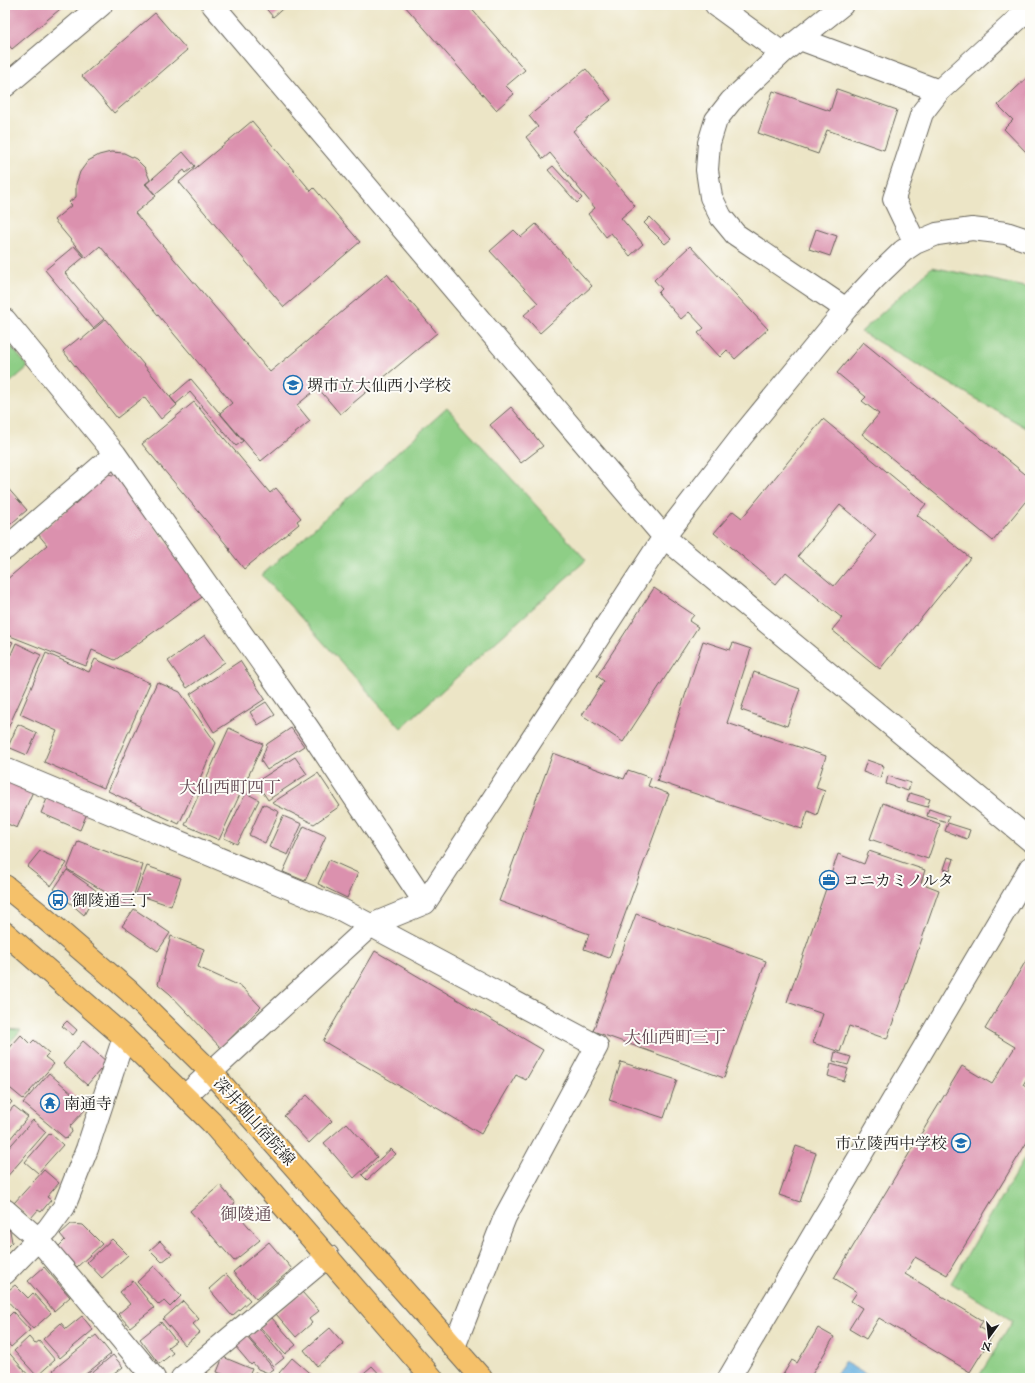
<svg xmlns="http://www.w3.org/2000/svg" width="1035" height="1383" font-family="'IM FELL Great Primer','Noto Serif JP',serif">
  <rect width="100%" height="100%" fill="#fdfcf7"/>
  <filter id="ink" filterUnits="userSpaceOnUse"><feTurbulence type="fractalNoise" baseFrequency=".025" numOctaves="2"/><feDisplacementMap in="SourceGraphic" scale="8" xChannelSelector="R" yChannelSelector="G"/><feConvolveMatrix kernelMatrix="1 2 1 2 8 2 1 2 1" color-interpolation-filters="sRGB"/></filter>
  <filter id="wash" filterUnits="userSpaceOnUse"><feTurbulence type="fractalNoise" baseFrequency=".012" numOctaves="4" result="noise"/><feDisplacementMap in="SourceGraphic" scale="16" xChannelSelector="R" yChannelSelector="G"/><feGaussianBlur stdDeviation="0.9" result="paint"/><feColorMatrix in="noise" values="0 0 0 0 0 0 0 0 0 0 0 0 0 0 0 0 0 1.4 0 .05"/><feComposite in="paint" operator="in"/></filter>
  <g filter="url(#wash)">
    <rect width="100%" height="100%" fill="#ece5c6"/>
    <path fill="#8ece86" stroke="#557551" d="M932 267 1030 288V430L861 332Z
      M5 339 28 367 5 387Z
      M447 408 586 560 401 728 262 575Z
      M5 1029 21 1030 5 1048Z
      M1030 1149V1378H978L1013 1321 951 1283Z"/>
    <path fill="#68b1e0" stroke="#42667e" d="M844 1362 872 1378H834Z"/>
    <g id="blocks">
      <path fill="#db91ae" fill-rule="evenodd" d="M5 5H65L12 49 5 41Z
        M263 5H287L273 17Z
        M404 5H468L525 70 506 86 514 94 496 110Z
        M155 13 187 50 114 113 82 76Z
        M586 69 611 100 573 131 635 206 621 218 643 244 630 256 611 233 606 237 588 214 595 208 550 153 543 159 526 137 538 127 529 116Z
        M1030 75V148L1026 152 1004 129 1013 120 998 105Z
        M837 89 897 110 884 150 827 130 818 154 758 133 773 91 830 111Z
        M252 121 311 191 314 188 360 242 284 307 179 182Z
        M111 152 124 153 136 159 145 168 150 180 145 184 156 196 135 213 270 372 387 274 437 333 340 414 318 388 297 405 310 421 261 461 220 413 232 403 100 246 86 258 54 220 72 205 69 202 76 197V184L80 172 88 161 99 155Z
        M183 152 195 166 186 173 184 170 155 194 146 184Z
        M553 166 582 198 577 203 548 170Z
        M650 217 671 239 665 244 644 223Z
        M536 224 592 286 540 333 524 315 538 303 490 251 514 230 521 237Z
        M816 229 837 236 830 256 809 249Z
        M74 246 84 257 65 273 104 319 93 328 45 270Z
        M690 246 768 329 735 359 727 350 720 357 698 333 704 328 689 312 681 319 658 293 662 289 654 280Z
        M106 319 177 405 161 419 144 397 117 418 63 351 79 338 81 340Z
        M863 342 1030 478V496L993 541 862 434 879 414 862 401 866 397 837 373Z
        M191 379 243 441 236 446 190 392 176 404 170 397Z
        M194 402 270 493 276 488 301 518 297 521 299 524 244 569 229 550 230 549 142 444Z
        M511 407 543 446 521 463 490 425Z
        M823 419 926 504 917 515 970 558 880 669 832 630 842 618 786 572 776 584 714 533 733 511 742 518ZM840 505 876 535 834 586 798 556Z
        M108 474 118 476 205 595 115 660 92 650 86 666 5 634V581L47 545 38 534Z
        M5 485 27 510 5 529Z
        M654 588 694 615 689 621 698 627 623 742 582 715 604 681 597 676Z
        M205 635 225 662 187 688 168 661Z
        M5 639 13 642 5 657Z
        M703 641 730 650 733 643 751 649 727 723 826 756 816 788 825 791 817 815 808 811 802 829 657 781Z
        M16 643 41 655 8 728 5 726V668Z
        M46 653 89 672 95 659 150 683 104 788 44 762 57 731 20 714Z
        M240 661 265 699 214 732 190 694Z
        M754 672 800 689 787 726 741 710Z
        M157 682 180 692 216 743 179 824 108 791Z
        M266 702 275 715 258 725 250 712Z
        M18 724 37 733 27 755 8 747Z
        M229 728 263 744 219 840 185 825Z
        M291 728 304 746 267 770 261 761 267 744Z
        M553 753 624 779 628 770 651 778 648 786 669 794 609 958 584 949 589 934 499 901Z
        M295 757 307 774 268 800 256 782Z
        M867 760 884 766 880 778 863 772Z
        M318 773 340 806 314 824 272 803Z
        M5 775 34 789 17 828 5 823Z
        M888 776 911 783 908 791 886 784Z
        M246 793 259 800 237 844 224 838Z
        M910 793 930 799 927 807 907 801Z
        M49 794 88 811 80 830 41 813Z
        M883 803 940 824 928 859 870 839Z
        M263 804 279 812 265 843 249 835Z
        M929 809 949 816 947 822 927 816Z
        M283 816 302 824 288 855 269 847Z
        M948 823 970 830 967 839 945 831Z
        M304 826 326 836 305 881 283 872Z
        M78 841 143 865 130 907 67 869Z
        M40 851 67 863 51 886 27 867Z
        M869 851 925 870 921 883 939 890 887 1039 849 1026 840 1052 813 1043 823 1014 787 1002 838 854 864 864Z
        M948 857 954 859 950 871 944 869Z
        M329 860 358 873 347 898 318 884Z
        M147 866 181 878 171 906 136 894Z
        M67 870 97 891 84 915 54 889Z
        M134 909 170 933 158 951 122 926Z
        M636 914 766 961 724 1078 593 1031Z
        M171 936 204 949 198 967 242 987 261 1007 221 1048 170 994 158 984Z
        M375 951 543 1050 526 1080 516 1075 481 1134 323 1041Z
        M1030 954V1080L1027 1078 1023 1085 1030 1090V1137L947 1275 915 1257 905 1274 983 1321 979 1327 993 1335 970 1372 879 1318 866 1339 849 1329 862 1308 851 1301 857 1292 834 1278 962 1066 992 1084 1015 1047 985 1029Z
        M67 1021 77 1030 73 1035 62 1026Z
        M21 1035 30 1044 34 1040 49 1053 45 1057 54 1064 23 1099 5 1084V1053Z
        M83 1041 107 1062 87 1085 63 1064Z
        M835 1052 851 1057 848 1065 833 1061Z
        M621 1062 677 1080 664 1118 609 1100Z
        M831 1064 848 1069 844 1081 828 1076Z
        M49 1073 83 1103 85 1110 70 1126 72 1132 66 1139 23 1103Z
        M5 1095 12 1102 5 1110Z
        M307 1095 332 1121 309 1143 284 1116Z
        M14 1106 28 1117 5 1145V1116Z
        M33 1120 46 1132 5 1179V1152Z
        M347 1123 377 1157 354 1178 324 1143Z
        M50 1133 63 1145 38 1173 25 1162Z
        M796 1146 816 1153 800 1202 779 1195Z
        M391 1149 396 1154 367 1180 362 1175Z
        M44 1170 59 1183 47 1197 51 1200 41 1212 38 1210 31 1218 14 1203Z
        M220 1185 235 1203 231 1206 260 1240 234 1261 190 1211Z
        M71 1224 83 1225 102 1244 77 1267 58 1247 65 1240 60 1234Z
        M5 1227 10 1231 12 1242 5 1249Z
        M112 1239 128 1255 102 1278 87 1262Z
        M160 1241 172 1254 162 1262 150 1250Z
        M269 1242 292 1269 256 1299 233 1272Z
        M154 1266 181 1296 170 1307 164 1301 159 1305 137 1282Z
        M44 1267 70 1297 54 1311 28 1281Z
        M226 1274 250 1300 232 1316 209 1289Z
        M133 1281 154 1308 130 1327 118 1314 130 1304 120 1292Z
        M15 1285 28 1298 33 1293 51 1313 33 1329 5 1298V1293Z
        M302 1292 319 1311 309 1319 312 1323 296 1337 276 1314Z
        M183 1301 199 1319 193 1324 200 1332 185 1345 163 1319Z
        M13 1312 30 1330 11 1347 5 1340V1316L7 1318Z
        M82 1316 93 1330 60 1358 43 1339 61 1323 66 1329Z
        M271 1317 296 1345 285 1354 260 1327Z
        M161 1322 176 1341 168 1347 173 1353 159 1364 140 1339Z
        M259 1328 284 1358 274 1366 248 1337Z
        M330 1328 344 1344 317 1366 304 1350Z
        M818 1328 834 1337 810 1378H781L792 1360 797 1363Z
        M96 1335 111 1354 81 1378H59L53 1370Z
        M246 1336 274 1369 268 1373 258 1369 253 1363 251 1365 235 1346Z
        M29 1337 35 1344 39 1341 55 1360 37 1376 14 1351Z
        M5 1348 29 1376 27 1378H5Z
        M113 1355 123 1367 109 1378H85Z
        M223 1357 252 1369 248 1378H232L217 1372Z
        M292 1358 315 1378H285L279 1373Z
        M372 1366 383 1378H358Z
        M207 1372 211 1378H199Z
        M255 1372 268 1378H252Z"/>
    </g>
  </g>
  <g filter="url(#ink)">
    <use href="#blocks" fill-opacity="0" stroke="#656258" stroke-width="1"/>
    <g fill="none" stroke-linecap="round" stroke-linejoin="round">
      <g stroke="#656258" stroke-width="24">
        <path id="minor" d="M213 5 664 537 1030 840
          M716 5 782 53
          M842 5 782 53 731 101 716 120 709 143 707 170 711 197 721 217 735 234 846 309
          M800 39 939 91
          M5 86 101 5
          M915 243 894 199 922 113 939 91 1030 8
          M5 320 115 454 308 728 425 903
          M5 549 115 454
          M5 769 342 910 597 1046 505 1217 454 1347
          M185 1096 371 925 425 903 664 537 742 436 846 309 876 277 903 251 915 243 937 234 972 229 1006 233 1030 241
          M5 1210 38 1239 154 1378
          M5 1273 48 1229 64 1207 87 1149 124 1037
          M182 1378 328 1256
          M729 1378 1030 868"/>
      </g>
      <g stroke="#656258" stroke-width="24">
        <path id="major" d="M5 886 42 916 129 991 211 1072 481 1378
          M5 933 124 1037 211 1122 432 1378"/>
      </g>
      <use href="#minor" stroke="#fff" stroke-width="22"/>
      <use href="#major" stroke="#f5c16b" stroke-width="22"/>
    </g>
  </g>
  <defs>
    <g id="school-ring" transform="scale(1)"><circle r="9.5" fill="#fdfcf7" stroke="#1f6fb2" stroke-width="1.5"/><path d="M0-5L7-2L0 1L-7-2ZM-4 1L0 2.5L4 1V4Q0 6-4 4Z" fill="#1f6fb2"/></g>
    <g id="office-ring" transform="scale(1)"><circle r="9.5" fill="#fdfcf7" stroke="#1f6fb2" stroke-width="1.5"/><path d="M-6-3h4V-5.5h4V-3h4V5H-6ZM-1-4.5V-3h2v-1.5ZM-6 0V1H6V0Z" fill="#1f6fb2"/></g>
    <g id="bus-ring" transform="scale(1)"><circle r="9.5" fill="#fdfcf7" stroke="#1f6fb2" stroke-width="1.5"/><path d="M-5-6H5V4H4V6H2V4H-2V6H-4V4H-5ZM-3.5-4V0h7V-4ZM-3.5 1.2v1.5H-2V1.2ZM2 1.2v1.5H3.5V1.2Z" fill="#1f6fb2"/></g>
    <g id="temple-ring" transform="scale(1)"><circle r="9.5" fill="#fdfcf7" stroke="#1f6fb2" stroke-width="1.5"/><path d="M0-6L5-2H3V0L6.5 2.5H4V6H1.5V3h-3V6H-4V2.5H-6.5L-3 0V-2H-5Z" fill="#1f6fb2"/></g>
  </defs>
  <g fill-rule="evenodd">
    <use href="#school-ring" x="293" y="385"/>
    <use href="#office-ring" x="829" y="880"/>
    <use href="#bus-ring" x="58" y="900"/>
    <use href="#temple-ring" x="50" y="1103"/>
    <use href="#school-ring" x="961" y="1143"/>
  </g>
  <g text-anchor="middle" stroke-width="4" stroke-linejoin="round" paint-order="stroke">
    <g font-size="16" fill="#1c1c1c" stroke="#fdfcf7" text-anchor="start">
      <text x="307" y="391">堺市立大仙西小学校</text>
      <text x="843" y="886">コニカミノルタ</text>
      <text x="72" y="906">御陵通三丁</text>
      <text x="64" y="1109">南通寺</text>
      <text x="947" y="1149" text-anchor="end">市立陵西中学校</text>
    </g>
    <g font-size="16" fill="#1c1c1c" stroke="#fdfcf7">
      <text transform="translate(255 1121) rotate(48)" y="6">深井畑山宿院線</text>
    </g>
    <g font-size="17" fill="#5f454f" stroke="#fdfcf7">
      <text x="230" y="793">大仙西町四丁</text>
      <text x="675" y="1043">大仙西町三丁</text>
      <text x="246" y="1220">御陵通</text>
    </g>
  </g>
  <rect width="1035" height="1383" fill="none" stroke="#fdfcf7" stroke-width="20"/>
  <g transform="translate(989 1337) rotate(195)" stroke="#fdfcf7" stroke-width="3" paint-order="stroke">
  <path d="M0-3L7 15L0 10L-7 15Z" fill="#1c1c1c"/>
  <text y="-6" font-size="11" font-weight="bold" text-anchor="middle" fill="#1c1c1c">N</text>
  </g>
</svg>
